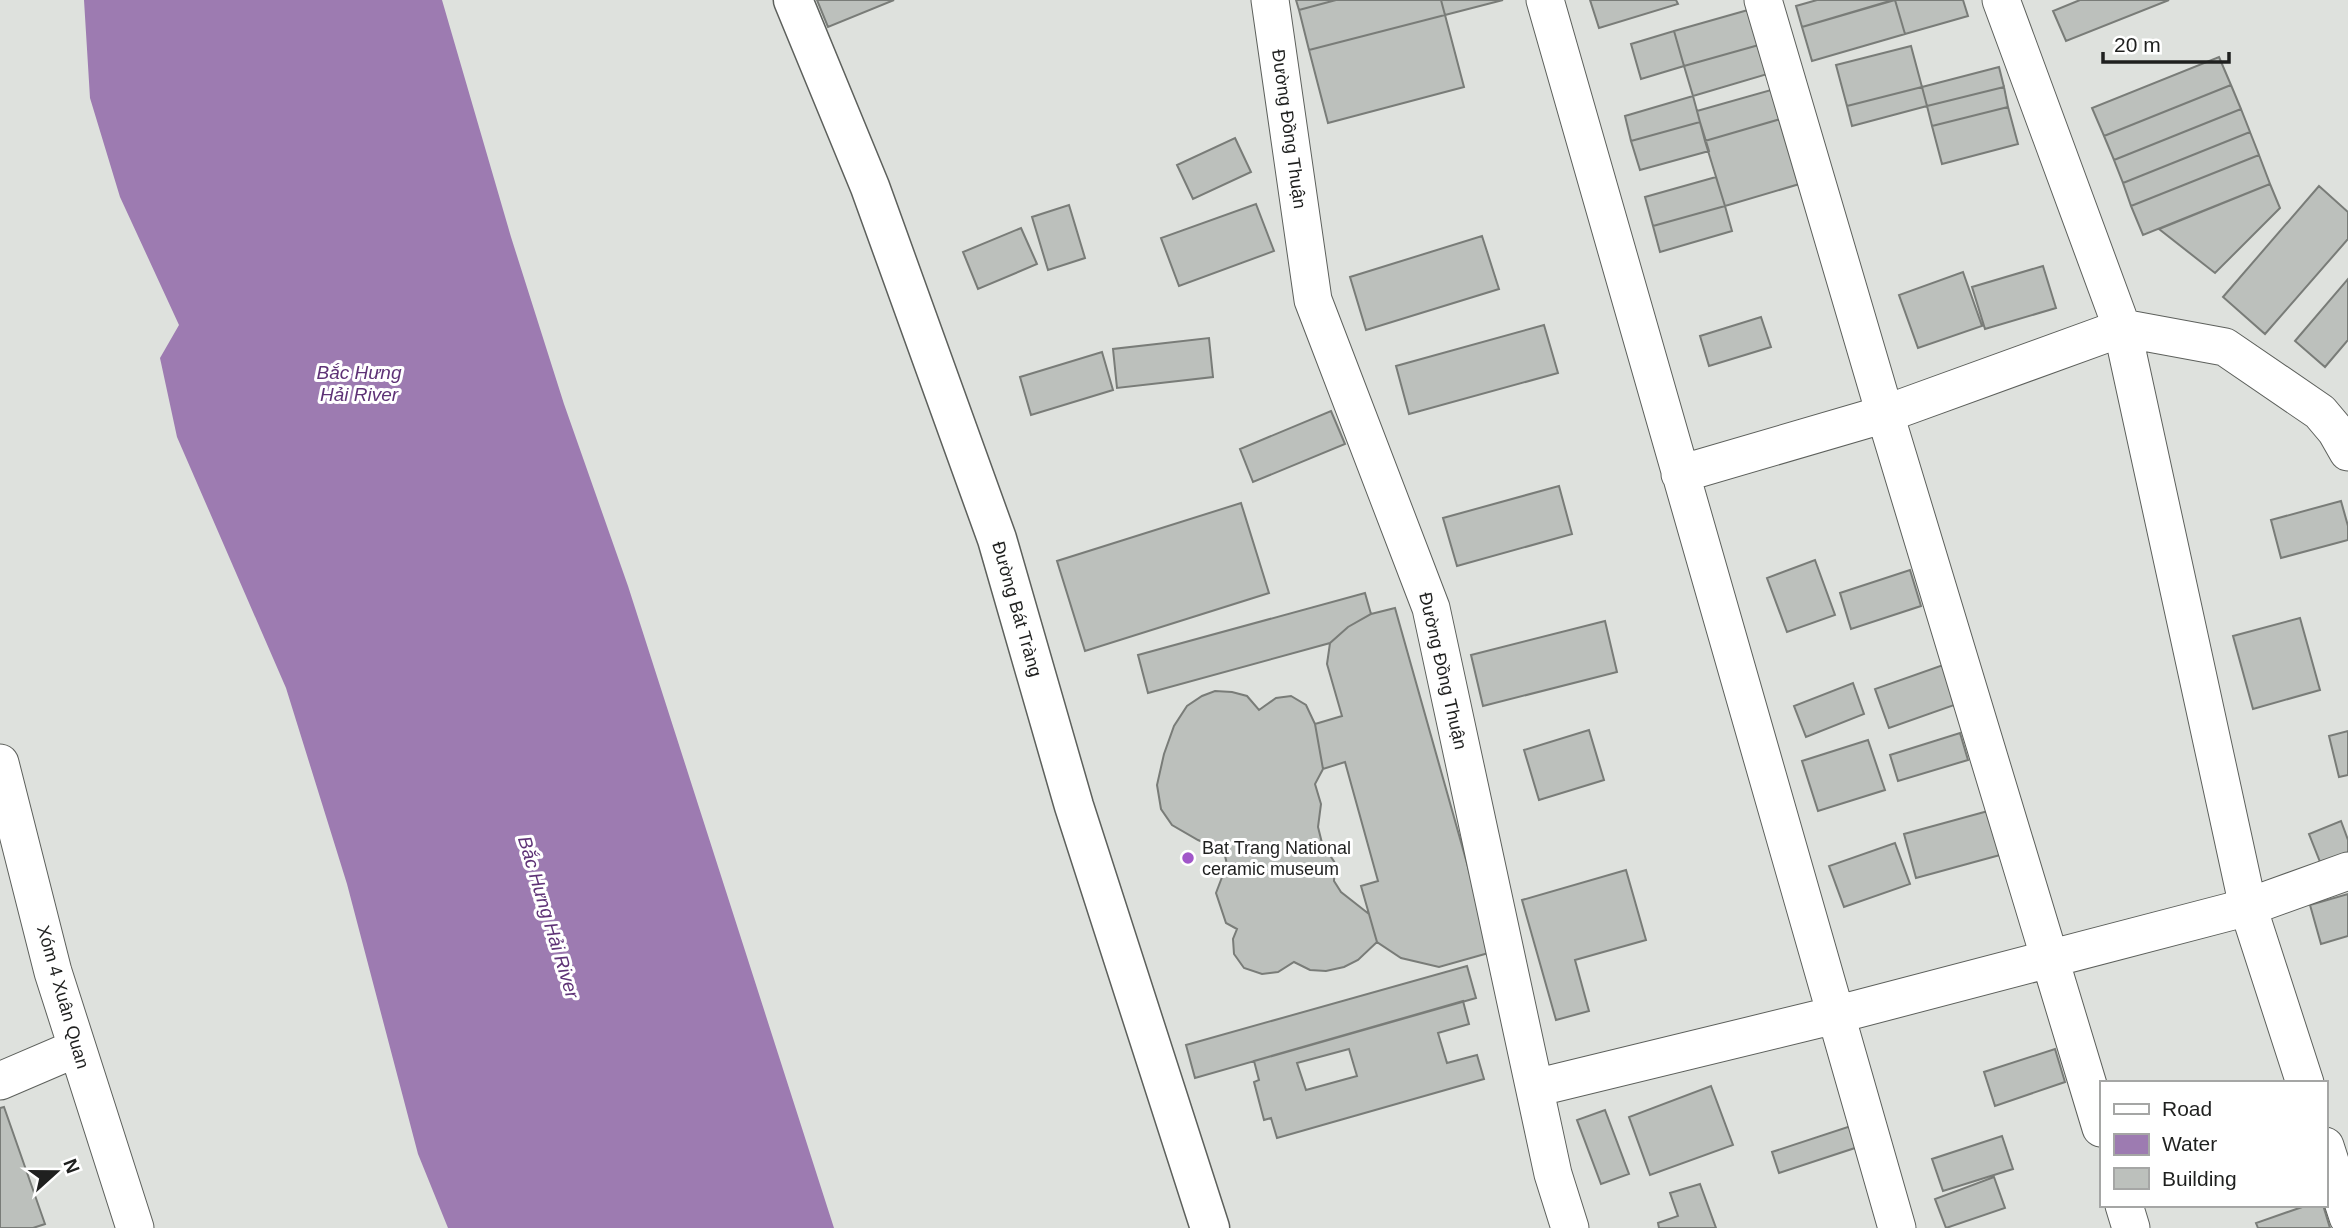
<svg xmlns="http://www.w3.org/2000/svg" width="2348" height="1228" font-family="Helvetica,sans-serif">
  <rect width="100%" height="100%" fill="#dee1dd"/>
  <path fill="#9d7bb1" d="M84 0H442L511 237 564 404 628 586 834 1228H448L418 1154 347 884 286 688 177 437 160 358 179 325 120 197 90 98Z"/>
  <path fill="#bcc0bc" stroke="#797c78" stroke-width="2" fill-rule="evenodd" d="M817 0H894L828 27Z
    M1296 0H1336L1299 10Z
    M1336 0H1441L1445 15 1309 50 1299 10Z
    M1441 0H1503L1445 15Z
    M1590 0H1676L1678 4 1599 28Z
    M1817 0H1893L1802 27 1796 6Z
    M1895 0 1905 34 1812 61 1802 27Z
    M1895 0H1963L1968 16 1905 34Z
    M2080 0H2169L2066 41 2053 11Z
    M1762 6 1773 41 1684 66 1674 31Z
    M1445 15 1464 87 1328 123 1309 50Z
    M1674 31 1684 66 1641 79 1631 44Z
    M1773 41 1781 70 1693 96 1684 66Z
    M1911 46 1922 87 1847 106 1836 65Z
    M2219 57 2231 85 2104 136 2092 108Z
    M1999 67 2004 87 1927 106 1922 87Z
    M2231 85 2241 109 2114 160 2104 136Z
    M1785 86 1794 115 1705 141 1697 111Z
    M1922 87 1927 106 1852 126 1847 106Z
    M2004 87 2008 107 1932 126 1927 106Z
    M1693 96 1700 122 1631 141 1625 116Z
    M2008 107 2018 144 1942 164 1932 126Z
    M2241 109 2250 132 2123 183 2114 160Z
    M1794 115 1813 180 1725 206 1705 141Z
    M1700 122 1709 151 1640 170 1631 141Z
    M2250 132 2259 155 2131 206 2123 183Z
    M1235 138 1251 172 1193 199 1177 165Z
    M2259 155 2270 184 2143 235 2131 206Z
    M1716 177 1725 206 1653 226 1645 197Z
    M2270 184 2280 208 2215 273 2159 229Z
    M2319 186 2348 212V239L2265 334 2223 297Z
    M1256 204 1274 251 1179 286 1161 238Z
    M1069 205 1085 258 1048 270 1032 217Z
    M1725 206 1732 231 1660 252 1653 226Z
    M1021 228 1037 264 978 289 963 252Z
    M1482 236 1499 289 1366 330 1350 277Z
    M2043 266 2056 308 1985 329 1972 287Z
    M1963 272 1982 326 1918 348 1899 295Z
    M2348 279V340L2325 367 2295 341Z
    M1761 317 1771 347 1709 366 1700 336Z
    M1544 325 1558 373 1409 414 1396 366Z
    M1209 338 1213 377 1117 388 1113 349Z
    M1102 352 1113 390 1031 415 1020 377Z
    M1331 411 1345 444 1253 482 1240 449Z
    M1559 486 1572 534 1457 566 1443 518Z
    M2341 501 2348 526V540L2281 558 2271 520Z
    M1241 503 1269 593 1085 651 1057 561Z
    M1815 560 1835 615 1787 632 1767 578Z
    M1910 570 1921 606 1851 629 1840 593Z
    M1365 593 1371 614 1348 627 1330 643 1148 693 1138 655Z
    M1395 608 1492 952 1439 967 1401 958 1377 942 1361 886 1378 881 1345 762 1323 769 1315 724 1342 716 1327 664 1330 643 1348 627 1371 614Z
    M2300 618 2320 690 2253 709 2233 636Z
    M1605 621 1617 672 1483 706 1471 655Z
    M1946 664 1960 703 1889 728 1875 689Z
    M1853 683 1864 714 1806 737 1794 706Z
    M1215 691 1232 692 1247 696 1259 710 1276 698 1291 696 1306 705 1315 724 1323 769 1315 784 1321 804 1318 827 1322 843 1335 863 1334 881 1341 892 1369 914 1377 942 1358 960 1344 967 1326 971 1310 970 1294 962 1278 972 1262 974 1244 968 1234 954 1233 939 1237 929 1226 923 1216 893 1227 864 1225 856 1219 849 1198 840 1172 825 1161 809 1157 785 1164 754 1174 726 1187 706 1202 696Z
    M1589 730 1604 780 1539 800 1524 750Z
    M2348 731V775L2339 777 2329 736Z
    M1960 733 1968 760 1898 781 1890 755Z
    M1868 740 1885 790 1818 811 1802 761Z
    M1988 811 2000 855 1916 878 1904 834Z
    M2341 821 2348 840V862L2324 872 2309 834Z
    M1895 843 1910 884 1844 907 1829 866Z
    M1626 870 1646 940 1575 960 1589 1011 1556 1020 1522 900Z
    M2348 894V936L2321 944 2310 905Z
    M1467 966 1476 998 1195 1078 1186 1045Z
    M1463 1001 1469 1024 1438 1033 1447 1063 1477 1055 1484 1079 1277 1138 1271 1118 1264 1120 1254 1082 1259 1080 1254 1061ZM1349 1049 1357 1076 1306 1090 1297 1063Z
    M2055 1049 2065 1082 1995 1106 1984 1072Z
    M1711 1086 1733 1145 1650 1175 1629 1117Z
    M4 1107 45 1224 33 1228H0V1108Z
    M1605 1110 1629 1174 1601 1184 1577 1120Z
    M1854 1125 1861 1146 1779 1173 1772 1152Z
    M2002 1136 2013 1169 1943 1191 1932 1159Z
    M1994 1177 2005 1208 1946 1228 1935 1199Z
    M1700 1184 1716 1228H1659L1658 1223 1678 1216 1670 1193Z
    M2308 1205H2323L2330 1228H2258L2256 1223Z"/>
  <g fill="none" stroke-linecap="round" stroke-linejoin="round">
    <g stroke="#5d605c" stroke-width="39">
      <path id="minor" d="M1270 0 1313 300 1431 608 1553 1174 1570 1228
        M1545 0 1897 1228
        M1763 0 1885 414 2101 1128
        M2001 0 2122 328 2248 907 2305 1083
        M1680 474 1885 414 2122 328 2225 347 2320 412 2336 431 2348 452
        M0 763 53 972 135 1228
        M0 1081 77 1048
        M1535 1088 1835 1015 2248 907 2348 871
        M2325 1146 2348 1217
        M2124 1205 2131 1228"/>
    </g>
    <g stroke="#5d605c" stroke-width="41">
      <path id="tertiary" d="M793 0 870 187 997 539 1074 806 1210 1228"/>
    </g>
    <use href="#minor" stroke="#fff" stroke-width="37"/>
    <use href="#tertiary" stroke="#fff" stroke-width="38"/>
  </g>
  <circle fill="#a156c9" stroke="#fff" stroke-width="2.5" cx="1188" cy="858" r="7"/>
  <g text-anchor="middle" stroke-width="6" stroke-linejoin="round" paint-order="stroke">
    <g font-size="18" fill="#1f201f" stroke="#fff">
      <text transform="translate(1289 129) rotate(82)" y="6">Đường Đồng Thuận</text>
      <text transform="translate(1017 609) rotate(74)" y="6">Đường Bát Tràng</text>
      <text transform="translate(1443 671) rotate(77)" y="6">Đường Đồng Thuận</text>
      <text transform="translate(63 997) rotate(74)" y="6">Xóm 4 Xuân Quan</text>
    </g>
    <g font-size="18" fill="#1f201f" stroke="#fff" text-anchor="start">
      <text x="1202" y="854">Bat Trang National<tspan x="1202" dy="21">ceramic museum</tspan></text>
    </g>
    <g font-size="19" font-style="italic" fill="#5e3276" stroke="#fff">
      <text x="359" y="379">Bắc Hưng<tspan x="359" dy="22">Hải River</tspan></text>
      <text transform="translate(549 917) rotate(73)" y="7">Bắc Hưng Hải River</text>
    </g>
  </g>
  <rect x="2100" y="1081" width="228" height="126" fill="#ffffff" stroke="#a5a6a5" stroke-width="2"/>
  <rect x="2114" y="1104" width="35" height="10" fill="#ffffff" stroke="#a5a6a5" stroke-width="2"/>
  <text x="2162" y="1116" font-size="21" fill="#1f201f">Road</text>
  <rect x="2114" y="1134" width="35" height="21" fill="#9d7bb1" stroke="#a5a6a5" stroke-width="2"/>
  <text x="2162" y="1151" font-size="21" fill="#1f201f">Water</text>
  <rect x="2114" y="1168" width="35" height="21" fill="#bcc0bc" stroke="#a5a6a5" stroke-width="2"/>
  <text x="2162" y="1186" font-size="21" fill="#1f201f">Building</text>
  <g transform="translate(56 1172) rotate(69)" stroke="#ffffff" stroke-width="5" paint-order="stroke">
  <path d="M0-5L12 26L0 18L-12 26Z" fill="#1f201f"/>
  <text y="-10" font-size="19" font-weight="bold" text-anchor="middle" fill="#1f201f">N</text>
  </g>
  <path d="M2103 52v10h126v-10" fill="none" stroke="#1f201f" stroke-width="3.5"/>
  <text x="2114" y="52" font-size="21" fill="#1f201f" stroke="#ffffff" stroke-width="5" paint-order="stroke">20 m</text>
</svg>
